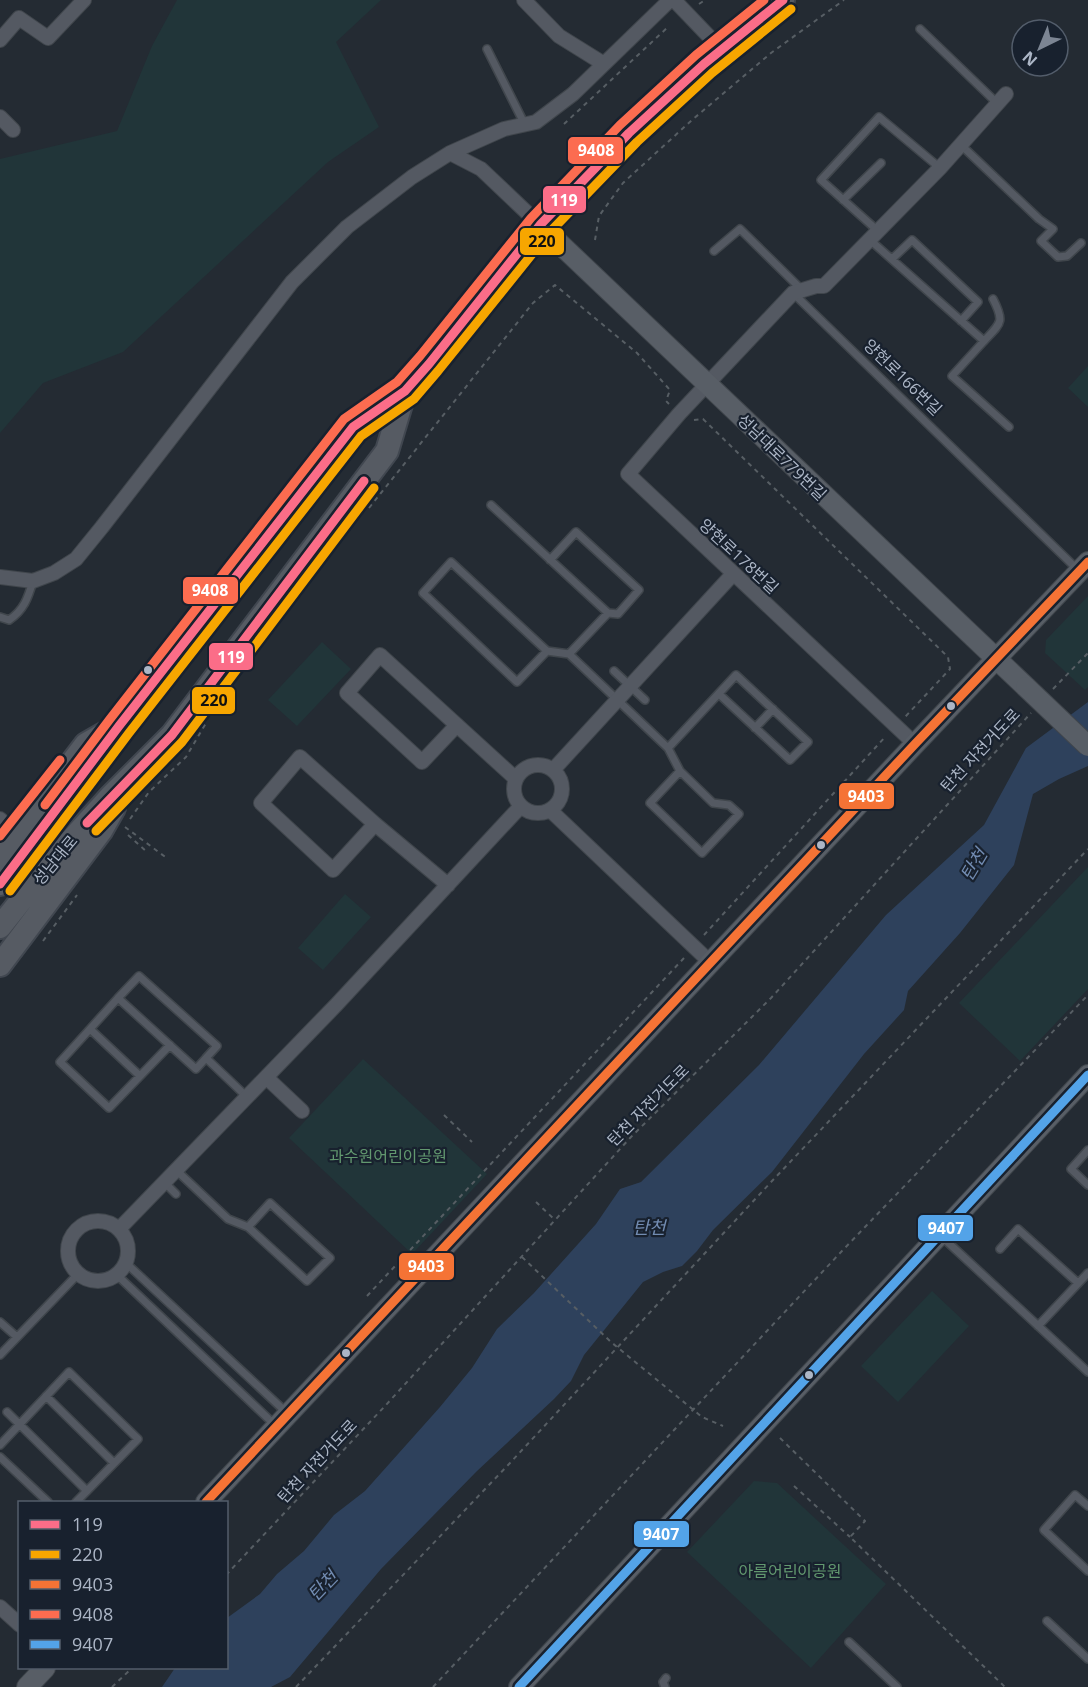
<svg xmlns="http://www.w3.org/2000/svg" width="1088" height="1687" font-family="'Open Sans','Noto Sans KR',sans-serif">
  <rect width="100%" height="100%" fill="#242b33"/>
  <path fill="#213539" d="M177 0H381L336 42 379 127 328 162 123 352 43 383 0 433V159L117 131 152 46Z
    M1088 366V407L1068 388Z
    M1088 596V687L1085 690 1045 653 1046 640Z
    M322 642 351 669 297 726 268 700Z
    M1088 867V989L1020 1061 959 1003Z
    M345 894 371 917 323 970 298 948Z
    M363 1059 487 1174 412 1254 289 1138Z
    M932 1291 969 1326 898 1402 861 1366Z
    M754 1481 777 1483 886 1584 811 1668 687 1552Z"/>
  <path fill="#2e415c" d="M1088 702V766L1059 779 1033 794 1014 865 960 933 908 991 904 1010 864 1054 772 1172 713 1230 697 1251 682 1266 663 1272 643 1282 584 1355 571 1381 554 1399 477 1471 381 1569 290 1677 271 1687H162L175 1668H226L227 1618 260 1594 277 1574 304 1551 334 1515 365 1491 440 1407 472 1368 497 1329 534 1293 596 1224 620 1189 641 1182 759 1065 886 915 984 825 1026 748Z"/>
  <g fill="none" stroke-linecap="round" stroke-linejoin="round">
    <g stroke="#40464c" stroke-width="10">
      <path id="lane" d="M920 29 998 104
        M487 49 525 125
        M961 145 1039 219 1053 229 1041 241 1058 257 1067 256 1081 243
        M843 200 881 163
        M878 231 821 180 879 117 940 168
        M870 240 984 341 952 376 1009 427
        M714 251 740 229 802 290
        M892 259 912 240 978 302 961 321
        M793 293 1077 569
        M984 341C1001 323 1005 322 993 299
        M491 505 608 613
        M550 560 576 532 639 590 618 614 608 613 569 654
        M0 617 9 620C24 610 28 598 33 581
        M547 651 517 682 423 593 451 562 547 651 569 654 668 748 680 771 650 803 702 853 739 814 729 805 713 803 680 771
        M614 671 645 700
        M755 728 773 709
        M668 748 736 675 808 742 790 760 719 694
        M118 998 90 1029 140 1076 170 1045
        M90 1029 60 1062 109 1108 140 1076
        M206 1058 217 1046 139 976 118 998 196 1069 206 1058 247 1097
        M1088 1150 1071 1169 1088 1185
        M176 1170 228 1219 248 1227 307 1281 330 1258 270 1203 248 1227
        M164 1182 176 1194
        M941 1236 1088 1372
        M1000 1249 1018 1229 1078 1283
        M127 1264 288 1414
        M117 1275 276 1426
        M0 1322 17 1337
        M1038 1326 1088 1273
        M0 1355 78 1274
        M46 1396 114 1463
        M7 1412 87 1491
        M0 1445 69 1372 138 1439 76 1502
        M0 1457 48 1502
        M1088 1506 1075 1495 1044 1530 1088 1571
        M1047 1621 1088 1659
        M849 1642 897 1687
        M665 1687 663 1682 666 1678"/>
    </g>
    <g stroke="#40464c" stroke-width="16">
      <path id="street" d="M524 0 559 36 604 64
        M674 0 721 49
        M0 40 19 18 48 38 84 0
        M0 117 13 130
        M450 153 481 169 540 225
        M0 577 33 581 54 573 76 559 102 527 292 282 347 227 412 177 450 153 504 129 536 122 573 94 670 0
        M457 725 422 762 347 693 380 655 516 779
        M915 744 628 474 679 414 793 293 816 286H824L940 168 1006 94
        M514 789a24 24 0 1 1 48 0a24 24 0 1 1-48 0Z
        M553 770 733 574
        M550 810 711 963
        M0 819 17 835
        M375 824 333 870 261 803 300 757 375 824 448 885
        M267 1078 302 1111
        M68 1251a30 30 0 1 1 60 0a30 30 0 1 1-60 0Z
        M119 1229 337 1004 521 806
        M0 1607 20 1625"/>
    </g>
    <g stroke="#40464c" stroke-width="22">
      <path id="secondary" d="M540 225 1026 687
        M206 1502 915 744 1088 562
        M27 1687 45 1668
        M519 1687 1088 1075"/>
    </g>
    <g stroke="#414750" stroke-width="26">
      <path id="primary" d="M0 856 86 744 107 732
        M0 884 119 726 353 427 405 391 429 364 540 225 629 133 704 64 783 0
        M0 927 55 858 110 797 172 735 387 451 405 391
        M0 965 101 831 114 808"/>
    </g>
    <path stroke="#575e64" stroke-width="2" stroke-dasharray="4.5 4.5" stroke-linecap="butt" d="M699 4 705 0
      M564 124 668 27
      M595 240 599 216 623 183 692 120 771 53 844 0
      M694 420 703 419 948 657 950 669 905 717
      M369 508 533 303 555 285 637 353 670 390 666 401 669 404
      M1053 689 1088 653
      M130 819 149 792 186 757 206 723
      M125 827 168 859
      M128 835 146 851
      M704 935 886 736
      M43 941 77 895
      M444 1115 472 1142
      M536 1202 555 1220
      M522 1257 611 1342 702 1417 723 1426
      M367 1296 684 958
      M780 1438 865 1521 850 1537 1005 1687
      M794 1486 850 1537
      M226 1575 385 1406 631 1137 771 998 1031 713
      M112 1687 132 1668
      M296 1687 510 1463 772 1181 1088 849
      M433 1687 841 1252 1088 995"/>
    <use href="#lane" stroke="#545962" stroke-width="7"/>
    <use href="#street" stroke="#545962" stroke-width="14"/>
    <use href="#secondary" stroke="#585e66" stroke-width="20"/>
    <use href="#primary" stroke="#565b63" stroke-width="22"/>
    <g stroke="#40464c" stroke-width="22" stroke-linecap="butt">
      <path id="secondary-bridge" d="M1026 687 1088 746"/>
    </g>
    <use href="#secondary-bridge" stroke="#585e66" stroke-width="20"/>
    <g stroke="#18212e" stroke-width="14">
      <path id="bus-1" d="M87 823 172 735 364 481
        M0 884 119 726 353 427 405 391 429 364 540 225 629 133 704 64 783 0"/>
    </g>
    <g stroke="#18212e" stroke-width="14">
      <path id="bus-2" d="M96 831 182 742 374 488
        M10 891 129 733 361 436 414 399 438 371 549 233 637 142 712 73 791 9"/>
    </g>
    <g stroke="#18212e" stroke-width="14">
      <path id="bus-3" d="M206 1502 915 744 1088 562"/>
    </g>
    <g stroke="#18212e" stroke-width="14">
      <path id="bus-4" d="M45 805 110 719 344 419 397 382 420 356 531 218 620 125 696 55 764 0
        M0 836 60 760"/>
    </g>
    <g stroke="#18212e" stroke-width="14">
      <path id="bus-5" d="M519 1687 1088 1075"/>
    </g>
    <use href="#bus-1" stroke="#fb6d88" stroke-width="9"/>
    <use href="#bus-2" stroke="#f7a600" stroke-width="9"/>
    <use href="#bus-3" stroke="#f57335" stroke-width="9"/>
    <use href="#bus-4" stroke="#fc6c50" stroke-width="9"/>
    <use href="#bus-5" stroke="#53a3e8" stroke-width="9"/>
  </g>
  <g fill="#acb6c6" stroke="#18212e" stroke-width="2">
    <circle cx="148" cy="670" r="5"/>
    <circle cx="951" cy="706" r="5"/>
    <circle cx="821" cy="845" r="5"/>
    <circle cx="346" cy="1353" r="5"/>
    <circle cx="809" cy="1375" r="5"/>
  </g>
  <g text-anchor="middle" stroke-width="4.5" stroke-linejoin="round" paint-order="stroke">
    <g font-size="16" fill="#acb6c6" stroke="#18212e">
      <text transform="translate(903 377) rotate(44)" y="6">양현로166번길</text>
      <text transform="translate(782 457) rotate(44)" y="6">성남대로779번길</text>
      <text transform="translate(739 556) rotate(43)" y="6">양현로178번길</text>
      <text transform="translate(980 750) rotate(-47)" y="6">탄천 자전거도로</text>
      <text transform="translate(55 860) rotate(-50)" y="6">성남대로</text>
      <text transform="translate(648 1105) rotate(-45)" y="6">탄천 자전거도로</text>
      <text transform="translate(317 1461) rotate(-47)" y="6">탄천 자전거도로</text>
    </g>
    <g font-size="16" fill="#62986f" stroke="#18212e">
      <text x="388" y="1162">과수원어린이공원</text>
      <text x="790" y="1577">아름어린이공원</text>
    </g>
    <g font-size="18" font-style="italic" fill="#728cb2" stroke="#18212e">
      <text transform="translate(974 865) rotate(-59)" y="6">탄천</text>
      <text x="649" y="1234">탄천</text>
      <text transform="translate(323 1586) rotate(-46)" y="6">탄천</text>
    </g>
  </g>
  <g stroke="#18212e" stroke-width="2">
    <rect x="567" y="136" width="57" height="29" rx="6" fill="#fc6c50"/>
    <rect x="542" y="185" width="45" height="29" rx="6" fill="#fb6d88"/>
    <rect x="519" y="227" width="46" height="29" rx="6" fill="#f7a600"/>
    <rect x="182" y="576" width="57" height="29" rx="6" fill="#fc6c50"/>
    <rect x="208" y="642" width="46" height="29" rx="6" fill="#fb6d88"/>
    <rect x="191" y="686" width="45" height="29" rx="6" fill="#f7a600"/>
    <rect x="838" y="782" width="57" height="28" rx="6" fill="#f57335"/>
    <rect x="917" y="1214" width="57" height="28" rx="6" fill="#53a3e8"/>
    <rect x="398" y="1252" width="57" height="29" rx="6" fill="#f57335"/>
    <rect x="633" y="1520" width="57" height="28" rx="6" fill="#53a3e8"/>
  </g>
  <g font-size="16" text-anchor="middle" font-weight="bold" fill="#fff">
    <text x="596" y="156">9408</text>
    <text x="564" y="206">119</text>
    <text x="210" y="596">9408</text>
    <text x="231" y="663">119</text>
    <text x="866" y="802">9403</text>
    <text x="946" y="1234">9407</text>
    <text x="426" y="1272">9403</text>
    <text x="661" y="1540">9407</text>
  </g>
  <g font-size="16" text-anchor="middle" font-weight="bold" fill="#111">
    <text x="542" y="247">220</text>
    <text x="214" y="706">220</text>
  </g>
  <rect x="18" y="1501" width="210" height="168" fill="#18212e" stroke="#535d6b" stroke-width="1.5"/>
  <rect x="30" y="1520" width="30" height="9" fill="#fb6d88" stroke="#535d6b" stroke-width="1.5"/>
  <text x="72" y="1531" font-size="18" fill="#acb6c6">119</text>
  <rect x="30" y="1550" width="30" height="9" fill="#f7a600" stroke="#535d6b" stroke-width="1.5"/>
  <text x="72" y="1561" font-size="18" fill="#acb6c6">220</text>
  <rect x="30" y="1580" width="30" height="9" fill="#f57335" stroke="#535d6b" stroke-width="1.5"/>
  <text x="72" y="1591" font-size="18" fill="#acb6c6">9403</text>
  <rect x="30" y="1610" width="30" height="9" fill="#fc6c50" stroke="#535d6b" stroke-width="1.5"/>
  <text x="72" y="1621" font-size="18" fill="#acb6c6">9408</text>
  <rect x="30" y="1640" width="30" height="9" fill="#53a3e8" stroke="#535d6b" stroke-width="1.5"/>
  <text x="72" y="1651" font-size="18" fill="#acb6c6">9407</text>
  <g transform="translate(1040 48) rotate(223)"><circle r="28" fill="#18212e" stroke="#535d6b" stroke-width="1.5"/>
  <path d="M0-4.5L10 22L0 15L-10 22Z" fill="#7c8593"/>
  <text y="-9" font-size="16" font-weight="bold" text-anchor="middle" fill="#acb6c6">N</text>
  </g>
</svg>
